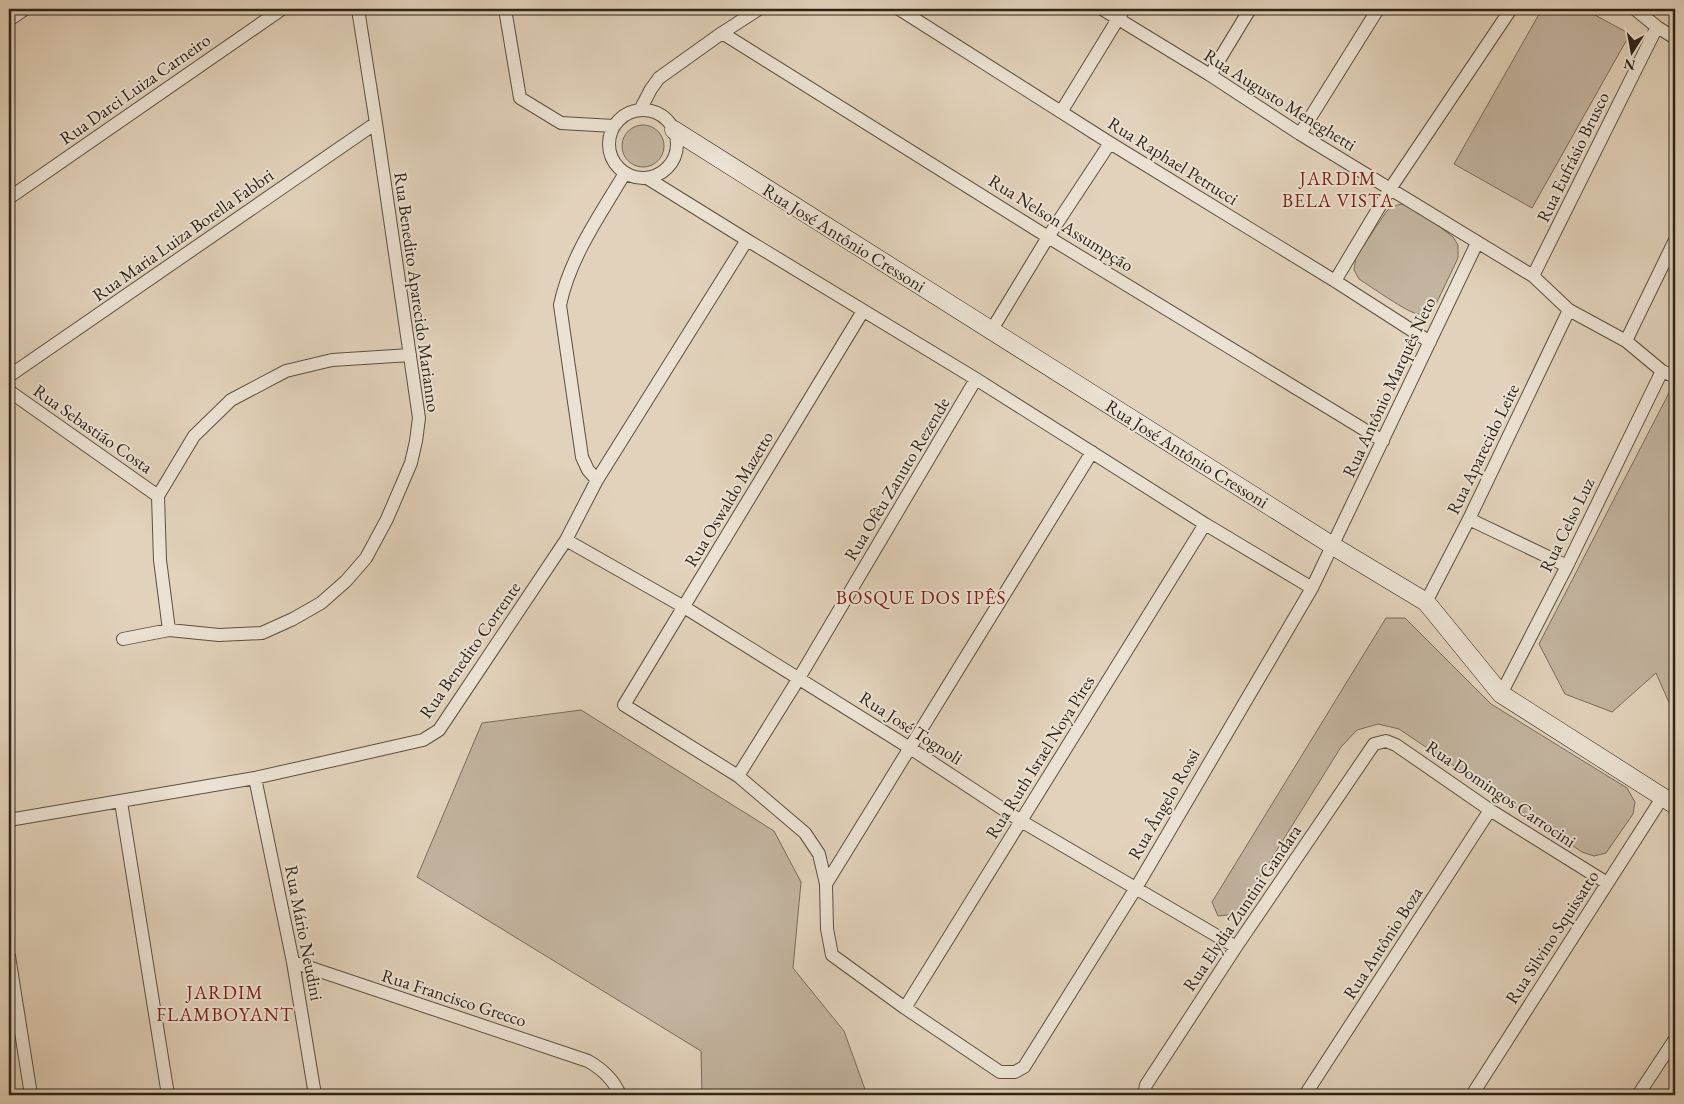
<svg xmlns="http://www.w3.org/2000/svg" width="1684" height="1104" font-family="'EB Garamond',serif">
  <rect width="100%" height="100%" fill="#e2d2bb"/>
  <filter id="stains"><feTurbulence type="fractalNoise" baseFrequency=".004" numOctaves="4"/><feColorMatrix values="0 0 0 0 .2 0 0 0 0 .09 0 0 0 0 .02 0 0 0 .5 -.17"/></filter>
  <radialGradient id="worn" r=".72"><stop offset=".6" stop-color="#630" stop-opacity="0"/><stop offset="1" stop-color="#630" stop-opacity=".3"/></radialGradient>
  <path fill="#c3b49f" stroke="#786c5c" d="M1542 9H1584L1630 34 1532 208 1454 164Z
    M622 146a21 21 0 1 1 42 0a21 21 0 1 1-42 0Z
    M1401 204 1415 208 1453 237 1458 245V258L1435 306C1431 311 1425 315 1418 314 1408 313 1370 286 1359 279L1354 270 1356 257 1386 212 1391 207Z
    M1670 391 1675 393V716L1656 673 1612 712 1565 694 1539 644Z
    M1386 618H1405L1491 704 1627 788 1635 802 1633 814 1606 853 1594 856 1582 852 1399 729 1378 724 1357 730 1341 747 1237 914 1218 916 1212 902Z
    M581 710 774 831 801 882 793 968 844 1031 867 1095H702L701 1051 417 877 482 723Z"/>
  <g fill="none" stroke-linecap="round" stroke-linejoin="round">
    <g stroke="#5b5041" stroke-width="14">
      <path id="street" d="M505 9 520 98 561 123 614 126
        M899 9 1110 143 1335 281 1430 342
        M1102 9 1210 75 1300 134 1533 276 1569 310 1626 341 1662 371 1675 377
        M1635 9 1657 27 1675 38
        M9 20 25 9
        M722 33 1048 237 1383 441
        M1210 75 1250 9
        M640 110 651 89 659 78 722 33 759 9
        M609 144a34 34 0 1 1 68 0a34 34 0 1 1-68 0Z
        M1061 112 1124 9
        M1300 134 1378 9
        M647 178 747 240 976 379 1205 524 1312 588
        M9 198 282 9
        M1533 276 1657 27
        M1335 281 1390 189 1511 9
        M863 311 624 705 738 776 805 833 819 854 826 884 827 929 832 955 905 1008 1000 1072H1015L1024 1067 1136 888 1312 588 1477 243
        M991 331 1048 237 1110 143
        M1626 341 1675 240
        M9 376 376 123
        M9 391 158 496
        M597 480 588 470 582 457 560 305C570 257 600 215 625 173
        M1469 519 1567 566
        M566 540 684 607 910 748 1021 821 1236 947
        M1426 602 1469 519 1569 310
        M169 630 160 560 158 496 194 436 231 400 286 371 332 360 410 355
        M123 639 169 630 219 635 262 633 293 619 321 603 346 581 366 558 387 519 411 463 416 441 419 418 376 123 358 9
        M1501 694 1567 566 1662 371
        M738 776 799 678 976 379
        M255 778 293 962 315 1095
        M121 802 168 1095
        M9 820 255 778 423 740 439 730 566 540 597 480 747 240
        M826 884 1092 452
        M9 956 31 1095
        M293 962 588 1061C602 1069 614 1080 620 1095
        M905 1008 1205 524
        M1144 1095 1146 1085 1236 947 1374 744 1386 741 1396 745 1490 810 1607 883
        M1305 1095 1490 810
        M1472 1095 1662 798
        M1638 1095 1675 1039"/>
    </g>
    <g stroke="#2e2418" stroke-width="19">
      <path id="secondary" d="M674 130 1333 546 1426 602 1501 694 1675 805"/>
    </g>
    <use href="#street" stroke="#ece2d3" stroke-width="12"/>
    <use href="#secondary" stroke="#ece2d3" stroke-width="18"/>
  </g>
  <g text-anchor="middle" stroke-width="4" stroke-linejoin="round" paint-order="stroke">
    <g font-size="18" fill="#2e2418" stroke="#ece2d3">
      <text transform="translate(135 89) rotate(-35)" y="6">Rua Darci Luiza Carneiro</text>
      <text transform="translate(1280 100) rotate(32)" y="6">Rua Augusto Meneghetti</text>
      <text transform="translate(1573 157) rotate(-64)" y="6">Rua Eufrásio Brusco</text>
      <text transform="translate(1173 161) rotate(32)" y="6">Rua Raphael Petrucci</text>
      <text transform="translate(1061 223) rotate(32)" y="6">Rua Nelson Assumpção</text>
      <text transform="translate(183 235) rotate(-35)" y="6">Rua Maria Luiza Borella Fabbri</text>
      <text transform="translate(844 238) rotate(32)" y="6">Rua José Antônio Cressoni</text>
      <text transform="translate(417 292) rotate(82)" y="6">Rua Benedito Aparecido Marianno</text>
      <text transform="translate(1389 387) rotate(-65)" y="6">Rua Antônio Marquês Neto</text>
      <text transform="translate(93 429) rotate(35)" y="6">Rua Sebastião Costa</text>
      <text transform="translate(1483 449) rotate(-64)" y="6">Rua Aparecido Leite</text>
      <text transform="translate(1187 454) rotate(32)" y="6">Rua José Antônio Cressoni</text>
      <text transform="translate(897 479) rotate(-59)" y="6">Rua Ofêu Zanuto Rezende</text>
      <text transform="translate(729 499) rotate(-59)" y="6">Rua Oswaldo Mazetto</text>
      <text transform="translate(1567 525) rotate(-64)" y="6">Rua Celso Luz</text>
      <text transform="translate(470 650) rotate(-55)" y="6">Rua Benedito Corrente</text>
      <text transform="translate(911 728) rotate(33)" y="6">Rua José Tognoli</text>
      <text transform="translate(1040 757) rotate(-58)" y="6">Rua Ruth Israel Noya Pires</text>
      <text transform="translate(1501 794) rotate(34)" y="6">Rua Domingos Carrocini</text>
      <text transform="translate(1164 804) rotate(-60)" y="6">Rua Ângelo Rossi</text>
      <text transform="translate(1242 908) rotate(-56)" y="6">Rua Elydia Zuntini Gandara</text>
      <text transform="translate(304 933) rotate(79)" y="6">Rua Mário Neudini</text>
      <text transform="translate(1552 937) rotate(-57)" y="6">Rua Silvino Squissatto</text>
      <text transform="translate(1383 943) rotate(-57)" y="6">Rua Antônio Boza</text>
      <text transform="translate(454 998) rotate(18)" y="6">Rua Francisco Grecco</text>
    </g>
    <g font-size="19" letter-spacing="1" fill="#7a1f14" stroke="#ece2d3">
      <text x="1338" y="185">JARDIM<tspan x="1338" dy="22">BELA VISTA</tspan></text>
      <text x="921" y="604">BOSQUE DOS IPÊS</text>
      <text x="225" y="999">JARDIM<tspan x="225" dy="22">FLAMBOYANT</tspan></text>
    </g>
  </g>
  <rect width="1684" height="1104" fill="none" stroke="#e2d2bb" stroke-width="30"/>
  <rect x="10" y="10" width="1664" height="1084" fill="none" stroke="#2e2418" stroke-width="2.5"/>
  <rect x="15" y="15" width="1654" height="1074" fill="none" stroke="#2e2418"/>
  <g transform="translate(1632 52) rotate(191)" stroke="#ece2d3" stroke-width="4" paint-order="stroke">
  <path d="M0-4L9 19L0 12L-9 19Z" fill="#2e2418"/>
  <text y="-8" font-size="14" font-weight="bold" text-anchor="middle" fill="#2e2418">N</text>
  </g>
  <rect width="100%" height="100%" filter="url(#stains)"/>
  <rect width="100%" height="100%" fill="url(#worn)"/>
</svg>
